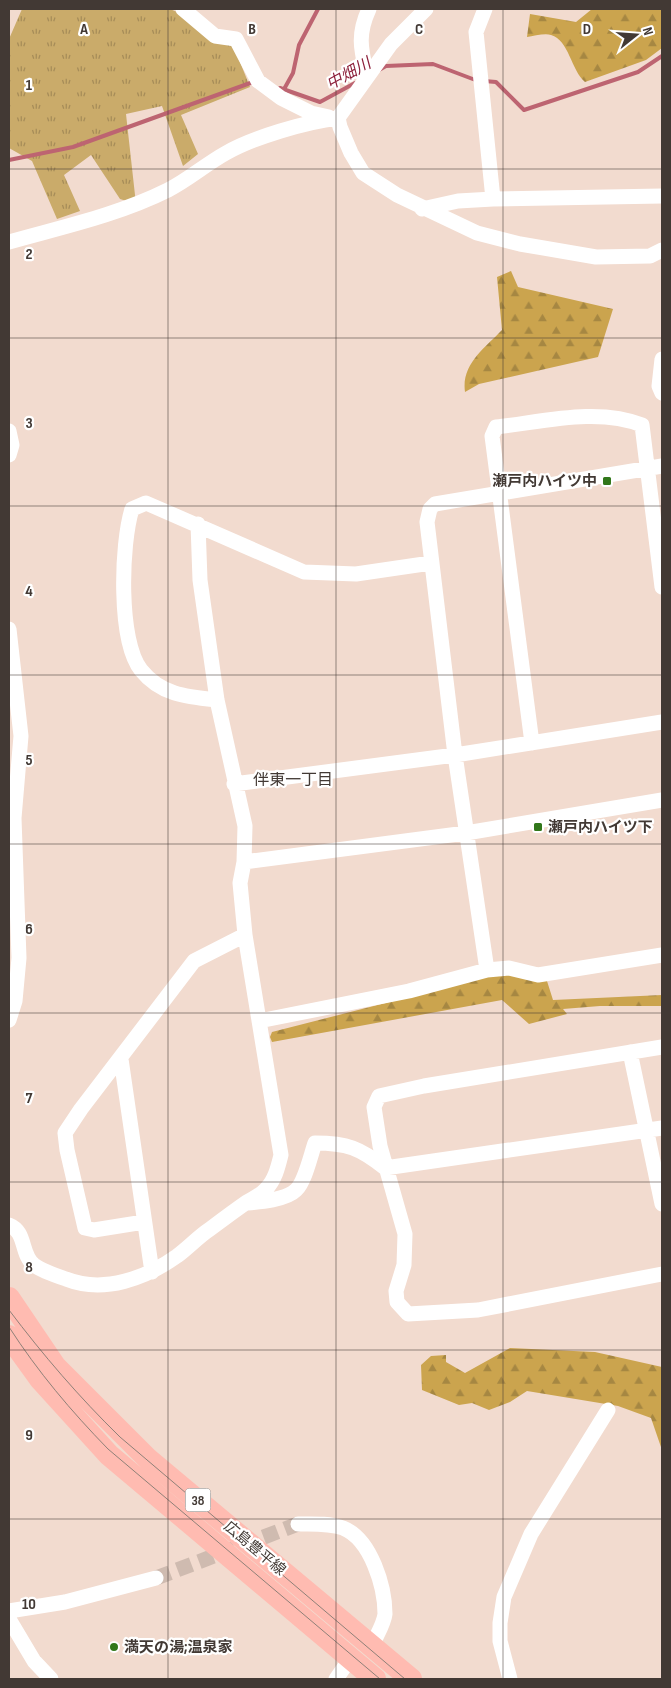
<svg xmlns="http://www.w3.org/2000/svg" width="671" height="1688" font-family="'Sofia Sans Condensed','Noto Sans JP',sans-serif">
  <defs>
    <pattern id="grass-tufts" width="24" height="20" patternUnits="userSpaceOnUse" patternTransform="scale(1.25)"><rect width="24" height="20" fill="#caab6a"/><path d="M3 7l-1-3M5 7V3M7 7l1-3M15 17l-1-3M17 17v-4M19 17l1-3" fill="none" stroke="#a68c58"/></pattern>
    <pattern id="forest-firs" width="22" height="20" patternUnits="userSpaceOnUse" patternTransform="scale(1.25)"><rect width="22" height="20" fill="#cba44e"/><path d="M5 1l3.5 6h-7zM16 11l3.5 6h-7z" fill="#a68742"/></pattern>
  </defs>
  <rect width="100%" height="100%" fill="#f2dbcf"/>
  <path fill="url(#grass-tufts)" d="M22 9H170L177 12 206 36 234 47 250 87 181 115 198 154 183 166 162 106 126 114 136 204 120 199 91 155 64 175 80 211 57 219 32 161 9 148V39Z"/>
  <path fill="url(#forest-firs)" d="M592 9H662V48L646 60 585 82C571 70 569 40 551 35 545 33 534 36 527 37L530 14 576 22Z
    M511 271 518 287 613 309 598 357 479 384 465 392C461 364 485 348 502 330L497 277Z
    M503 973 547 981 553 1000 662 995V1006H600L563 1009 567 1014 529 1024 502 1000 272 1042 270 1037 272 1032Z
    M510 1348 595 1352 662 1367V1450L651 1418 618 1406 527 1391 510 1402 489 1410 472 1403 459 1405 422 1390 421 1365 431 1356 446 1355V1362L465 1373Z"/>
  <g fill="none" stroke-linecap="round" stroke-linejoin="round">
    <path stroke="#bd6471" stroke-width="4" d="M379 70 386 66 433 64 478 81
      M484 81 496 82 524 110 638 72 662 56
      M280 88 320 102 355 83
      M283 91 293 73 299 45 318 9
      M9 160 73 147 253 82"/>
    <path stroke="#cfbbb0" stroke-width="15" stroke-dasharray="15 8" stroke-linecap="butt" d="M156 1578 298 1524"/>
    <path stroke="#fff" stroke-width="15" d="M183 9 215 36 236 39 258 81 281 98 311 113 329 117
      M485 9 476 32 493 199
      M367 76C361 49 357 35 369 9
      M338 118 340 127 351 153 363 173 397 195 477 233 520 244 596 257 650 256 662 250
      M422 209 458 201 493 199 662 196
      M9 242C62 227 118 215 168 190 188 180 206 164 226 153 254 137 306 122 338 118L391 44 426 9
      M662 359 659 386 662 393
      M9 431 12 445 9 455
      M9 629 21 736 14 818 19 958 15 1001 9 1020
      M217 700C187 697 161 695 141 670 118 641 121 544 132 509L146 503 304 572 356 574 431 563
      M532 743 492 436 496 427C542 422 598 407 642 425L662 587
      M234 784 455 755 662 722
      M244 862 466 833 662 800
      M487 970 455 755 427 522 430 509 435 504 662 466
      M259 1021 409 991 487 970 509 968 538 975 662 955
      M662 1047 424 1086 379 1096 374 1107 380 1146 405 1234 404 1265 396 1291 397 1302 408 1314 478 1310 662 1274
      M630 1052 662 1204
      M121 1059 152 1272
      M247 1203C260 1202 286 1200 296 1190 305 1182 311 1154 315 1143 347 1143 360 1148 385 1168L662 1128
      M144 1222 94 1230 85 1228 67 1150 65 1133 81 1109 194 961 245 935
      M9 1225C27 1232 20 1254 34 1265 42 1271 57 1276 66 1279 104 1294 146 1278 177 1256 189 1247 198 1237 210 1229 222 1220 234 1211 247 1202 253 1198 261 1195 266 1189 275 1180 278 1167 281 1155L245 935 240 883 244 862 245 826 217 700 200 580 198 524
      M298 1524C312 1524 329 1523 343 1528 371 1539 385 1587 385 1614 384 1624 376 1636 372 1646
      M9 1611 65 1602 156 1578
      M9 1619 34 1661 51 1679
      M336 1679 350 1659
      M510 1679 500 1641V1623L504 1597 531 1534 608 1410"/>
    <path stroke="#ffbbb1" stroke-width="22" d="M9 1298 55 1366 148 1459 411 1679
      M9 1336 40 1379 109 1455 375 1679"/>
    <path stroke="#8f8078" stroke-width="1" d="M9 1310C43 1355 79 1397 120 1437L405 1679
      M9 1327C38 1372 71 1411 108 1449L380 1679"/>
  </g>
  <path fill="none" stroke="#423934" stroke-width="1" stroke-opacity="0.55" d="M168 9V1679M336 9V1679M503 9V1679M9 169H662M9 338H662M9 506H662M9 675H662M9 844H662M9 1013H662M9 1182H662M9 1350H662M9 1519H662"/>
  <g fill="#31771a" stroke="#fff" stroke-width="2">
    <rect x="602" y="476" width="10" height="10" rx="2.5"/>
    <rect x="533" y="822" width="10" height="10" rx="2.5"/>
    <circle cx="114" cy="1647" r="5"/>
  </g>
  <g text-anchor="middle" stroke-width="4.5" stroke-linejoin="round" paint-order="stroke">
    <rect fill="#fff" stroke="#7b7471" stroke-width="1" x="185.5" y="1488.5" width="25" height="23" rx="4"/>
    <g font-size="14" font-weight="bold" fill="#423934">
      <text x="198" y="1505">38</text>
    </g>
    <g font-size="15" font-weight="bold" fill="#423934" stroke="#fff" text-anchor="start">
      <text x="597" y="486" text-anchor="end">瀬戸内ハイツ中</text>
      <text x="548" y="832">瀬戸内ハイツ下</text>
      <text x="124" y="1652">満天の湯;温泉家</text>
    </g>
    <g font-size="15" fill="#423934" stroke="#fff">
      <text transform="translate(255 1548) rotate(40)" y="5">広島豊平線</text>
    </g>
    <g font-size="16" font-style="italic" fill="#8c1f3a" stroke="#fff">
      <text transform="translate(348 73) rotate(-29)" y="6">中畑川</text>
    </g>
    <g font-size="16" fill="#423934" stroke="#fff">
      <text x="293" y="785">伴東一丁目</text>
    </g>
  </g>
  <g font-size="16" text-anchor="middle" font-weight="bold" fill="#423934" stroke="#fff" stroke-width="4.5" stroke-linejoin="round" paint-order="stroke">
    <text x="84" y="34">A</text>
    <text x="252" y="34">B</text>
    <text x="419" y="34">C</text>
    <text x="587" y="34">D</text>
    <text x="29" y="90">1</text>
    <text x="29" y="259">2</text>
    <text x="29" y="428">3</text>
    <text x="29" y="596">4</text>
    <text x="29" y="765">5</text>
    <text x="29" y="934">6</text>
    <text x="29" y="1103">7</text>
    <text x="29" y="1272">8</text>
    <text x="29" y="1440">9</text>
    <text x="29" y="1609">10</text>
  </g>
  <rect width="671" height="1688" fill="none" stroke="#423934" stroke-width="20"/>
  <g transform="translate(636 35) rotate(73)" stroke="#ffffff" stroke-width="4" paint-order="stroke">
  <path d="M0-4L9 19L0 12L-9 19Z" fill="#423934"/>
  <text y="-8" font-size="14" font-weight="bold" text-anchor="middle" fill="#423934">N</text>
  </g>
</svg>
